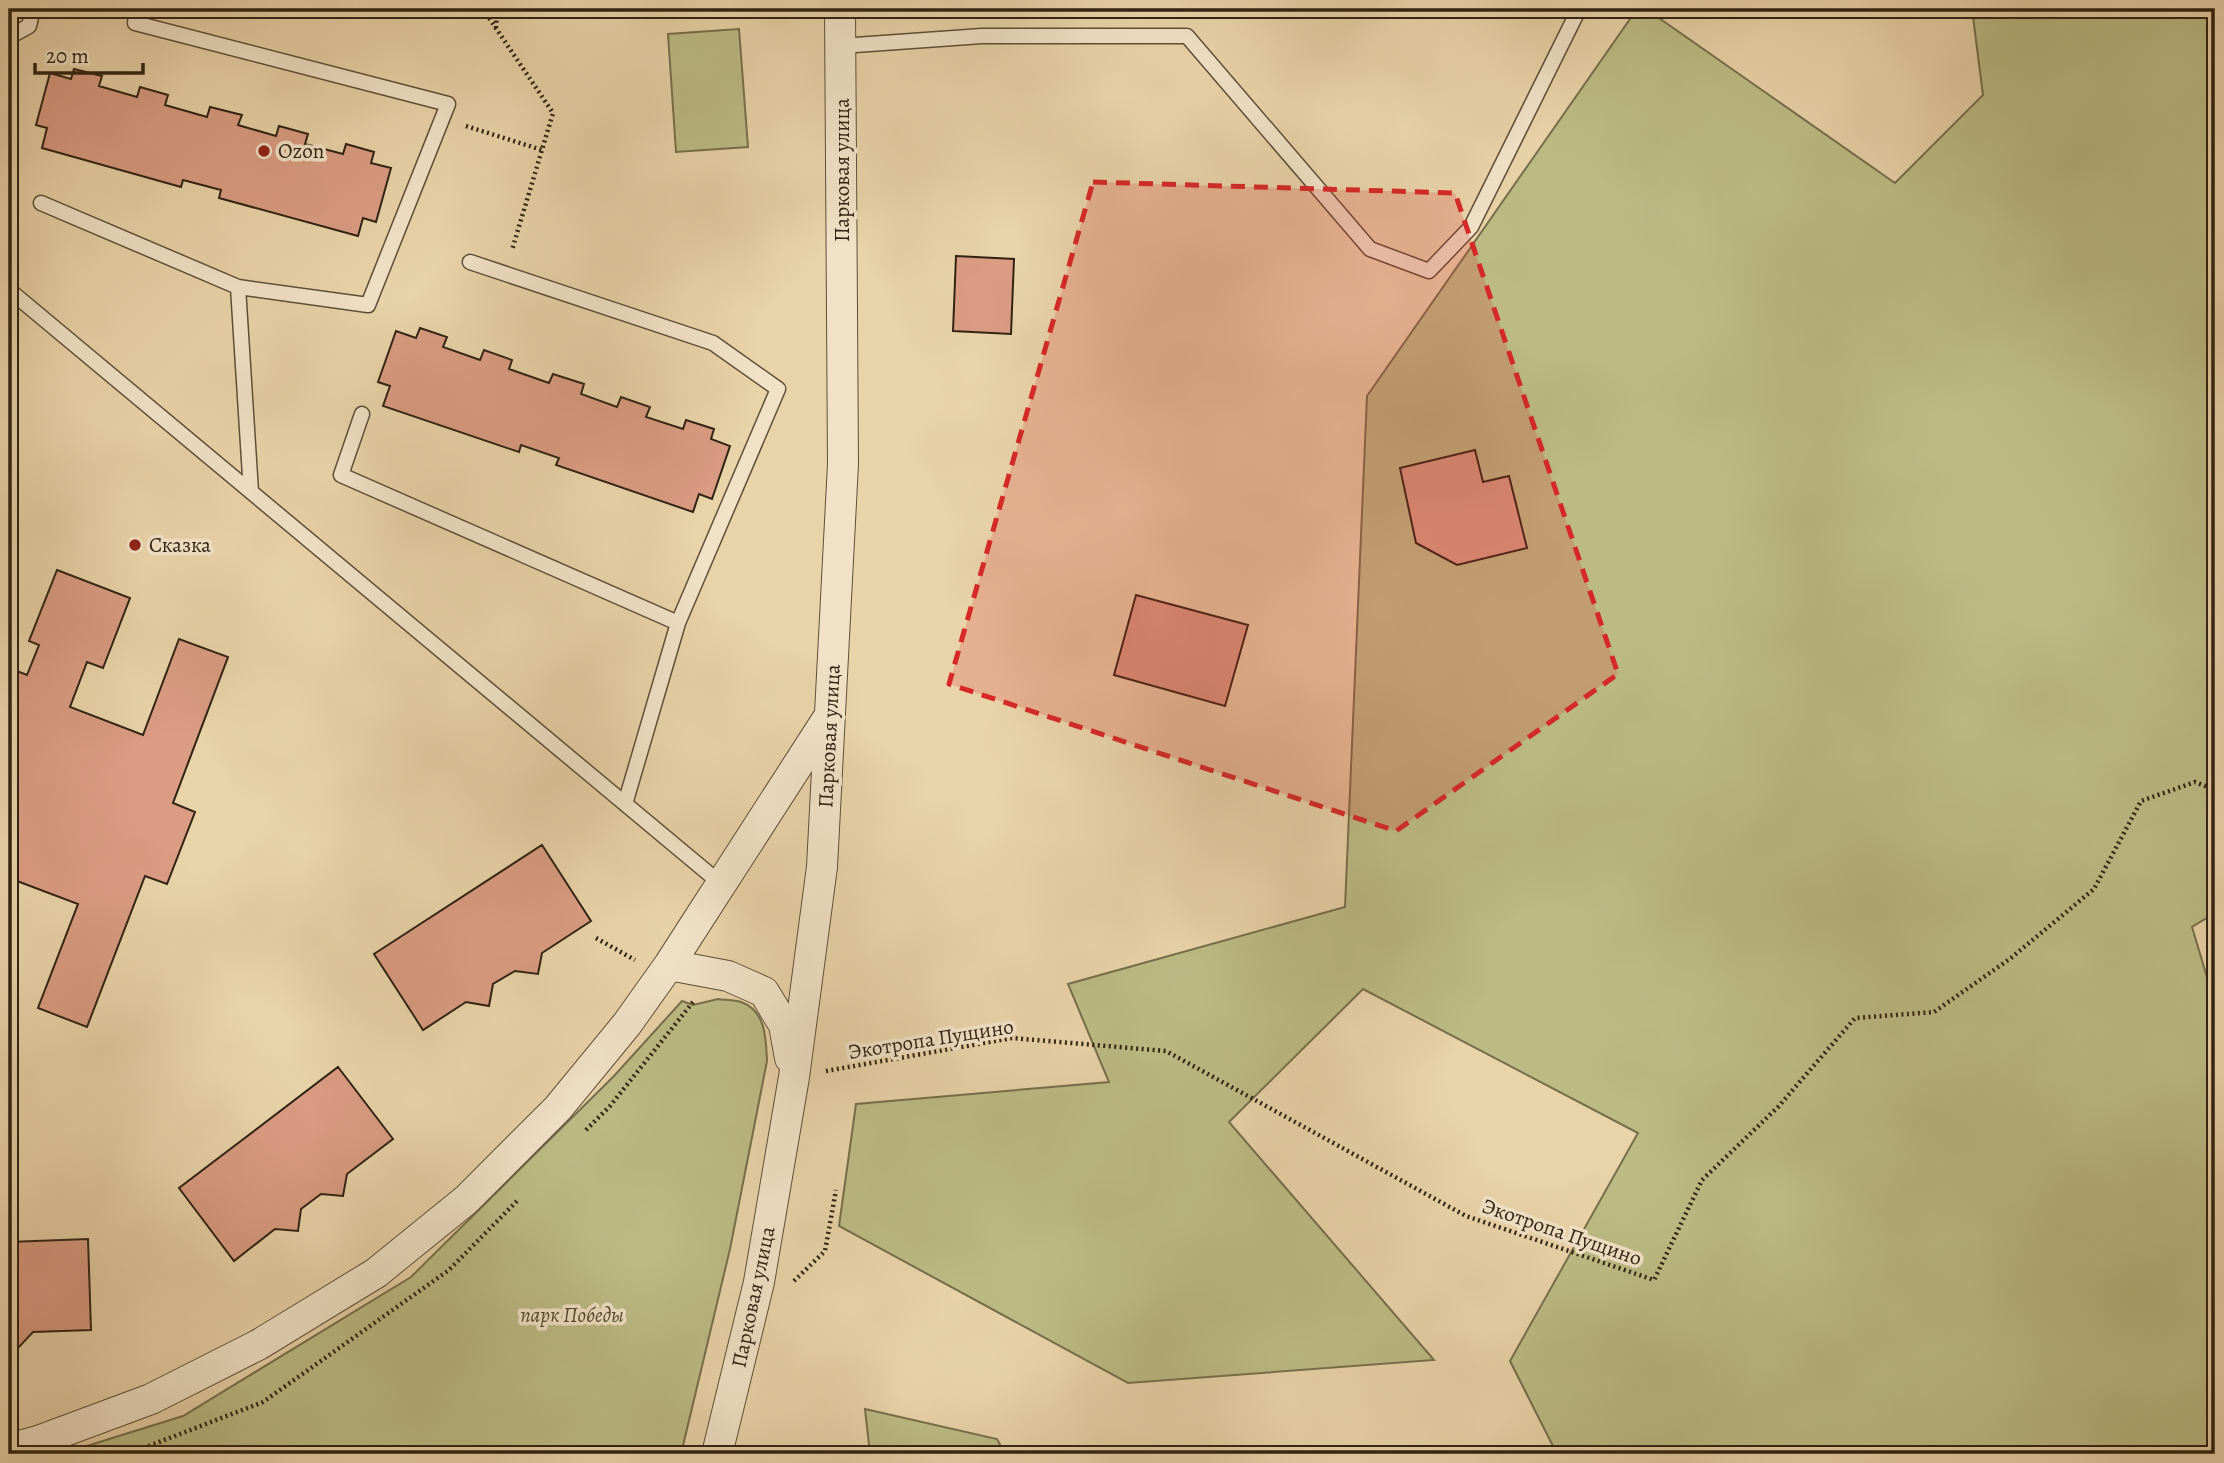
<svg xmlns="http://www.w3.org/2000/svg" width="2224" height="1463" font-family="Alegreya,serif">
  <rect width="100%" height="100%" fill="#e9d3a9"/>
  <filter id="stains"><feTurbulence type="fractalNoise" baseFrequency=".00286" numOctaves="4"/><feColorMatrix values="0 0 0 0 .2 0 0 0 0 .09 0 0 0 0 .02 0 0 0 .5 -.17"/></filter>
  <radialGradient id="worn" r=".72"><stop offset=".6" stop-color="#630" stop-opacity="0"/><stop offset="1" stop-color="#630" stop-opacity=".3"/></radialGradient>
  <path fill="#bcbb84" stroke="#766f4b" stroke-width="2" d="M1637 9H1646L1895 183 1983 95 1972 9H2215V913L2192 927 2215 1004V1454H1557L1510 1361 1638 1133 1363 989 1229 1122 1434 1360 1128 1383 839 1226 856 1104 1109 1082 1068 984 1345 907 1367 396Z
    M739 29 748 147 676 152 668 34Z
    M718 999C725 1000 734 1000 741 1002 766 1011 766 1038 767 1061L730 1249 681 1454H61L183 1416 411 1277 614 1076 682 1001 693 1005Z
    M865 1409 997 1439 1005 1454H870Z"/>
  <path fill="#da9c83" stroke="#302312" stroke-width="2" d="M74 69 102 76 99 86 137 97 140 87 168 95 165 105 207 117 210 107 242 115 238 125 276 136 279 126 308 134 305 144 343 154 346 144 374 152 371 163 391 168 376 222 363 218 358 236 219 198 221 190 183 180 181 187 42 148 47 128 36 125 50 73 71 79Z
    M956 256 1014 259 1011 334 953 331Z
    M420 328 447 337 443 347 480 360 484 350 512 360 509 369 549 383 553 374 584 384 581 394 617 407 621 397 650 407 646 417 683 429 686 420 714 429 711 439 730 446 712 499 699 494 693 512 556 465 559 458 521 445 519 452 383 406 390 386 378 382 396 331 416 338Z
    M1475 450 1483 482 1509 476 1527 548 1457 565 1416 543 1400 468Z
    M57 570 130 598 103 668 87 662 70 707 143 735 179 639 228 657 173 803 195 812 167 884 145 876 87 1027 38 1008 78 904 9 878V668L27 675 39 645 29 641Z
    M1136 595 1248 625 1225 706 1114 675Z
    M542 845 591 921 542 953 538 974 515 971 493 984 489 1006 466 1002 423 1030 374 954Z
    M338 1067 393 1139 347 1174 343 1196 321 1194 301 1209 298 1231 275 1229 234 1261 179 1188Z
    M88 1239 91 1330 33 1332 18 1348 9 1341V1242Z"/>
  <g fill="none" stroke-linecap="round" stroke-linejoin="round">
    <g stroke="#5e4f38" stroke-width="17">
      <path id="service" d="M9 37 29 26 33 9
        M841 46 982 36H1187L1370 249 1429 271 1471 227 1579 9
        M41 203 238 287 368 305 448 104 135 23 137 9
        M238 287 251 492
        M9 290 720 883
        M362 414 341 475 678 623 778 389 713 343 470 262
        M625 804 678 623"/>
    </g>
    <g stroke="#5e4f38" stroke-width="32">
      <path id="minor" d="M669 965 728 976 764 992 784 1025 790 1058
        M9 1449 38 1441 151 1399 258 1345 376 1273 466 1200 558 1108 627 1024 669 965 830 715
        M717 1454 759 1282 794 1077 822 867 843 464 840 9"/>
    </g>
    <path stroke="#302312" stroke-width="4.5" stroke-dasharray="2 3.5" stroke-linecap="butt" d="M483 9 553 113 512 250
      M1896 9 1898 11 1904 9
      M2199 9 2215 17
      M496 28 497 9
      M466 126 542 150
      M596 938 635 960
      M826 1071 1012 1038 1166 1051 1466 1216 1654 1280 1702 1180 1778 1107 1855 1018 1934 1012 2011 958 2094 889 2141 801 2195 782 2215 790
      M586 1130 610 1106 693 1002
      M794 1281 825 1251 836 1190
      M128 1454 263 1402 449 1270 519 1199"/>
    <use href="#service" stroke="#f1e2c7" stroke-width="14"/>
    <use href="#minor" stroke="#f1e2c7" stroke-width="30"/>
  </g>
  <path fill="#d62828" fill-opacity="0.2" stroke="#d62828" stroke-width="5" stroke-dasharray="14 9" stroke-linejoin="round" d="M1093 182 1455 193 1618 674 1396 831 949 684Z"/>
  <g fill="#8f2418" stroke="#f1e2c7" stroke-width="2.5">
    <circle cx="264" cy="151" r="7"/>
    <circle cx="135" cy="545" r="7"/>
  </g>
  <g text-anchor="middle" stroke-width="7" stroke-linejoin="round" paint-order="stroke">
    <g font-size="21" fill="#302312" stroke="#f1e2c7" text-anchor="start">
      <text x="278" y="158">Ozon</text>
      <text x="149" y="552">Сказка</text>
    </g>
    <g font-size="21" fill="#302312" stroke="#f1e2c7">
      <text transform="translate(842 170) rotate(-90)" y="7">Парковая улица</text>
      <text transform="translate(829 736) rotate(-87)" y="7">Парковая улица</text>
      <text transform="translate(931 1039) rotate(-9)" y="7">Экотропа Пущино</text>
      <text transform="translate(1562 1232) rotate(19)" y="7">Экотропа Пущино</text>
      <text transform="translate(753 1297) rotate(-78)" y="7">Парковая улица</text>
    </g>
    <g font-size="21" font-style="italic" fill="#53492e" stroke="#f1e2c7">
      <text x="572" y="1322">парк Победы</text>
    </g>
  </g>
  <rect width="2224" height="1463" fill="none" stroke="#e9d3a9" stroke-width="35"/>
  <rect x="10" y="10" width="2203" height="1442" fill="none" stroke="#302312" stroke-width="3.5"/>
  <rect x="18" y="18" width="2189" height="1428" fill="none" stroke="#302312" stroke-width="2"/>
  <path d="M35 63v10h108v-10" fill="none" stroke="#302312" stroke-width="3.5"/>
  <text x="46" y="63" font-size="21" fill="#302312" stroke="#f1e2c7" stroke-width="5" paint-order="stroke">20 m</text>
  <rect width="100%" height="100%" filter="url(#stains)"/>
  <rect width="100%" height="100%" fill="url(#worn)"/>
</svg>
